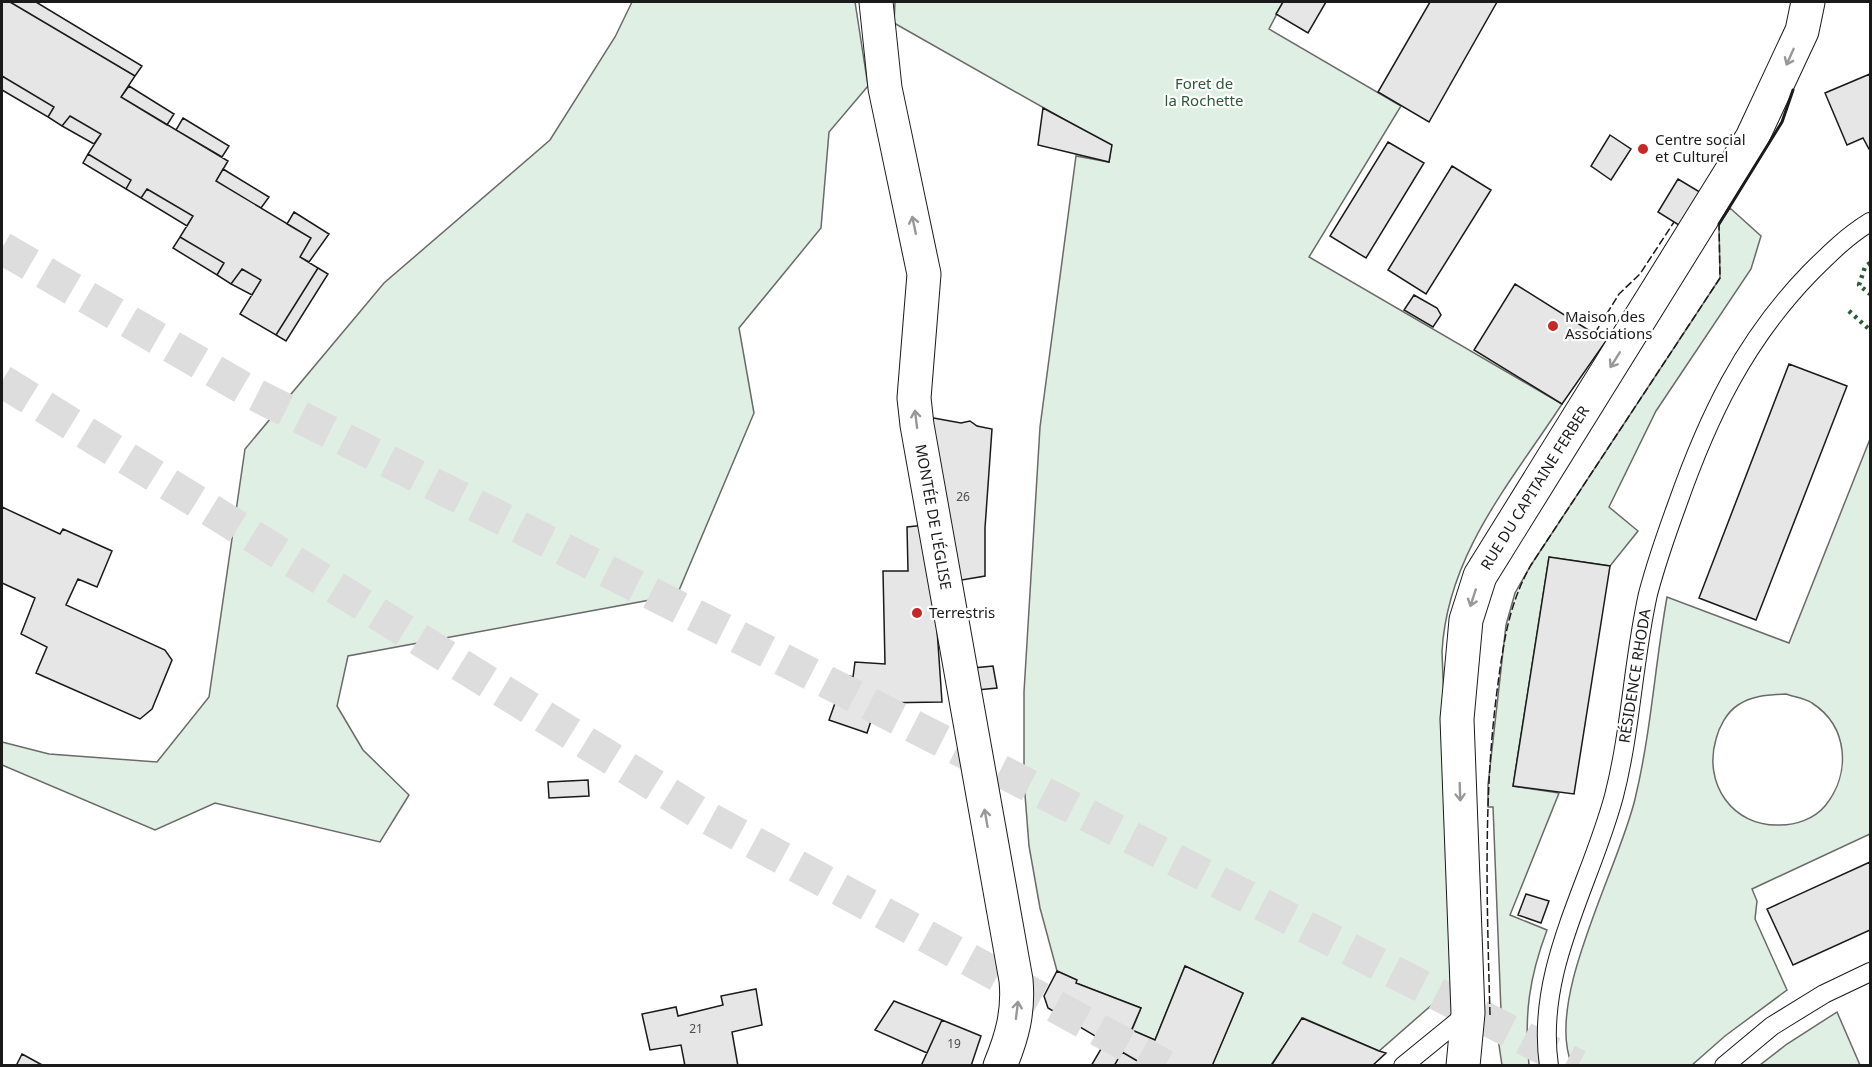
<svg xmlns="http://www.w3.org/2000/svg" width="1872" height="1067" font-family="'Noto Sans',sans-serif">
  <rect width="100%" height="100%" fill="#fff"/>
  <path fill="#e0efe3" stroke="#6a6a6a" stroke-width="1.5" fill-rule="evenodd" d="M632 2H855L868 86 829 132 821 228 739 328 754 413 677 595 348 656 337 706 363 750 409 795 380 842 215 803 155 830 2 765V742L49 754 157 762 209 697 245 449 384 283 550 140 615 37Z
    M895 2H1283L1269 29 1401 106 1309 257 1562 404C1511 482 1447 555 1442 652L1455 976 1450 989 1379 1051 1303 1018 1271 1065H1212L1243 993 1185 966 1155 1040 1132 1030 1141 1008 1076 983V980L1057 971 1040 908 1029 846 1024 782V692L1040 427 1076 156 1109 162 1111 146 894 23Z
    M1730 208 1761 236 1751 269 1656 411 1609 507 1638 531 1610 566 1549 557 1513 786 1559 793 1510 915 1547 930C1529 978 1524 1015 1529 1065H1502L1494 1012 1501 1011 1493 807H1488V785L1506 625 1515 593 1531 565 1720 278 1719 224Z
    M1870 439V834L1752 889 1757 901 1755 919 1787 990 1725 1036 1692 1065H1572C1544 1000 1619 868 1635 799 1651 733 1655 664 1667 597L1789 643ZM1786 694C1794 697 1805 698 1812 703 1849 727 1851 774 1825 806 1814 819 1796 825 1780 825 1732 827 1703 783 1716 739 1719 727 1727 712 1738 705 1753 695 1769 695 1786 694Z
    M1837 1012 1860 1065H1760L1787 1044Z"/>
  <path fill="#e6e6e6" stroke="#1a1a1a" stroke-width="1.5" d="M2 2H10L135 76 121 97 228 161 216 181 311 238 300 257 318 268 276 335 240 314 261 280 242 269 231 284 217 275 224 263 180 237 193 216 147 189 141 198 126 189 131 180 88 154 101 134 70 116 62 126 48 117 54 107 2 76Z
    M10 2H36L142 66 135 76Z
    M1283 2H1326L1308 33 1276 14Z
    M1430 2H1497L1429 122 1378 92Z
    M1870 74V149H1869L1863 138 1847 145 1825 93Z
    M2 76 54 107 48 117 2 90Z
    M129 86 174 114 167 125 121 97Z
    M1043 108 1112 145 1109 162 1038 145Z
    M70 116 101 134 94 144 62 126Z
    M183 118 229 146 222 157 176 130Z
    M1610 135 1631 149 1611 180 1591 166Z
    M1388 142 1424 163 1366 258 1330 236Z
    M88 154 131 180 126 189 83 163Z
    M1452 166 1491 190 1426 294 1388 270Z
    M223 169 269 197 261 208 216 181Z
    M1678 179 1703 194 1682 227 1658 212Z
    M147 189 193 216 187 226 141 198Z
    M294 212 329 234 309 262 300 257 311 238 287 224Z
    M180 237 224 263 217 275 173 248Z
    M318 268 328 274 286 341 276 335Z
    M242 269 261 280 252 295 231 284Z
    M1515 284 1606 341 1562 404 1474 350Z
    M1414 295 1437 308 1441 315 1433 327 1404 310Z
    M1789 364 1847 386 1756 620 1699 598Z
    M928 417 961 423 970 421 977 426 992 429 985 528V576L956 581Z
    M2 507 60 534 63 529 112 551 97 587 78 579 66 605 165 650 172 660 152 709 140 719 36 673 47 647 21 634 35 598 2 583Z
    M925 525 933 571 942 702 877 703 867 733 829 720 845 675 853 677 855 662 885 664 883 571H908L907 527Z
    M1549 557 1610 566 1574 794 1513 786Z
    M993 666 997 688 977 690 973 668Z
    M588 780 589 796 549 798 548 782Z
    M1870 862V930L1793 965 1767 909Z
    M1526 894 1549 901 1541 923 1518 915Z
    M1185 966 1243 993 1212 1066H1146L1122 1052 1132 1030 1155 1040Z
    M1057 971 1077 980 1076 983 1141 1008 1122 1052 1048 1008 1044 996Z
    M756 989 762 1025 732 1032 738 1066H685L681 1045 650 1050 642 1014 676 1007 678 1016 723 1005 721 996Z
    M894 1001 942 1020 927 1053 875 1030Z
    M1302 1018 1379 1051 1386 1053 1372 1066H1271Z
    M942 1020 981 1036 971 1066H921Z
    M1105 1042 1122 1052 1114 1066H1091Z
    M1122 1052 1146 1066H1114Z
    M22 1054 44 1066H16Z"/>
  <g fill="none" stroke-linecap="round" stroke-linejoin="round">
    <path stroke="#ddd" stroke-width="33" stroke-dasharray="33 16" stroke-linecap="butt" d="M2 248 250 392 770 653 1578 1066
      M2 381 701 814 1165 1066"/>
    <g stroke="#1a1a1a" stroke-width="20">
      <path id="service" d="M1403 1066 1468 1013
        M1549 1066C1535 970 1590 886 1614 796 1631 730 1633 661 1648 594 1656 564 1666 535 1677 505 1708 417 1744 341 1810 273 1829 254 1847 236 1870 222
        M1724 1066 1772 1026 1824 994 1870 972"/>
    </g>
    <g stroke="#1a1a1a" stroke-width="35">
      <path id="minor" d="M876 2 885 88 924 274 914 398 917 425 1016 980C1019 1012 1012 1037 1000 1066
        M1463 1066 1468 1013 1457 719 1466 620 1480 576 1752 138 1802 31 1808 2"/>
    </g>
    <use href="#service" stroke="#fff" stroke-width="18"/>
    <use href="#minor" stroke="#fff" stroke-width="33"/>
    <path stroke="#2b5a34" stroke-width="4.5" stroke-dasharray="3 4.5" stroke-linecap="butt" d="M1870 263 1865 267 1859 285 1870 294
      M1849 311 1870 330"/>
    <path stroke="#1a1a1a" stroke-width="1.5" stroke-dasharray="8 3" stroke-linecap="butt" d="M1595 333 1619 294 1640 274 1674 222
      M1490 1015C1487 906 1483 799 1497 691 1503 646 1508 605 1531 565L1720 278 1719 224"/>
    <path stroke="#1a1a1a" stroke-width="3" d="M1719 224 1782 122 1793 90"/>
  </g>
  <defs><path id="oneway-shaft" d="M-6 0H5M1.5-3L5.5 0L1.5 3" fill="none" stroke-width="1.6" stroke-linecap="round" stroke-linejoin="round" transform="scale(1.5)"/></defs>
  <g stroke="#989898">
    <use href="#oneway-shaft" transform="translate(1790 57) rotate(114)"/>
    <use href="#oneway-shaft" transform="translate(914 225) rotate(-102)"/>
    <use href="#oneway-shaft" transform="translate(1615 360) rotate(122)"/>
    <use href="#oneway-shaft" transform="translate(916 419) rotate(-97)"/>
    <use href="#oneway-shaft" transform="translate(1473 598) rotate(108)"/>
    <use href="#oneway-shaft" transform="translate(1460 792) rotate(88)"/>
    <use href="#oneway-shaft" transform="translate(986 818) rotate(-100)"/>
    <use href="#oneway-shaft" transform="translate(1017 1010) rotate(-83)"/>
  </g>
  <g fill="#c62828" stroke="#fff" stroke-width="2">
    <circle cx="1643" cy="149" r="6"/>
    <circle cx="1553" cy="326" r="6"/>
    <circle cx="917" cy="613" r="6"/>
  </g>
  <g text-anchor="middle" stroke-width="4.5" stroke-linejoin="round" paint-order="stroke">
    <g font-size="12" fill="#4d4d4d">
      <text x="963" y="501">26</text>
      <text x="696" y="1033">21</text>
      <text x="954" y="1048">19</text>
    </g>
    <g font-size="15" fill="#2b5a34" stroke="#fff">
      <text x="1204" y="89">Foret de<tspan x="1204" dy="17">la Rochette</tspan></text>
    </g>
    <g font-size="15" fill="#1a1a1a" stroke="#fff" text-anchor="start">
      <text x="1655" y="145">Centre social<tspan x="1655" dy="17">et Culturel</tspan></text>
      <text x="1565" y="322">Maison des<tspan x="1565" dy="17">Associations</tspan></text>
      <text x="929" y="618">Terrestris</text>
    </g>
    <g font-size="15" fill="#1a1a1a" stroke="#fff">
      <text transform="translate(1535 488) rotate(-58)" y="5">RUE DU CAPITAINE FERBER</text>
      <text transform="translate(933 517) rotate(80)" y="5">MONTÉE DE L'ÉGLISE</text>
      <text transform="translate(1635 676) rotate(-81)" y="5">RÉSIDENCE RHODA</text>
    </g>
  </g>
  <rect width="1872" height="1067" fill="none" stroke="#1a1a1a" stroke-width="6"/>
</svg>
